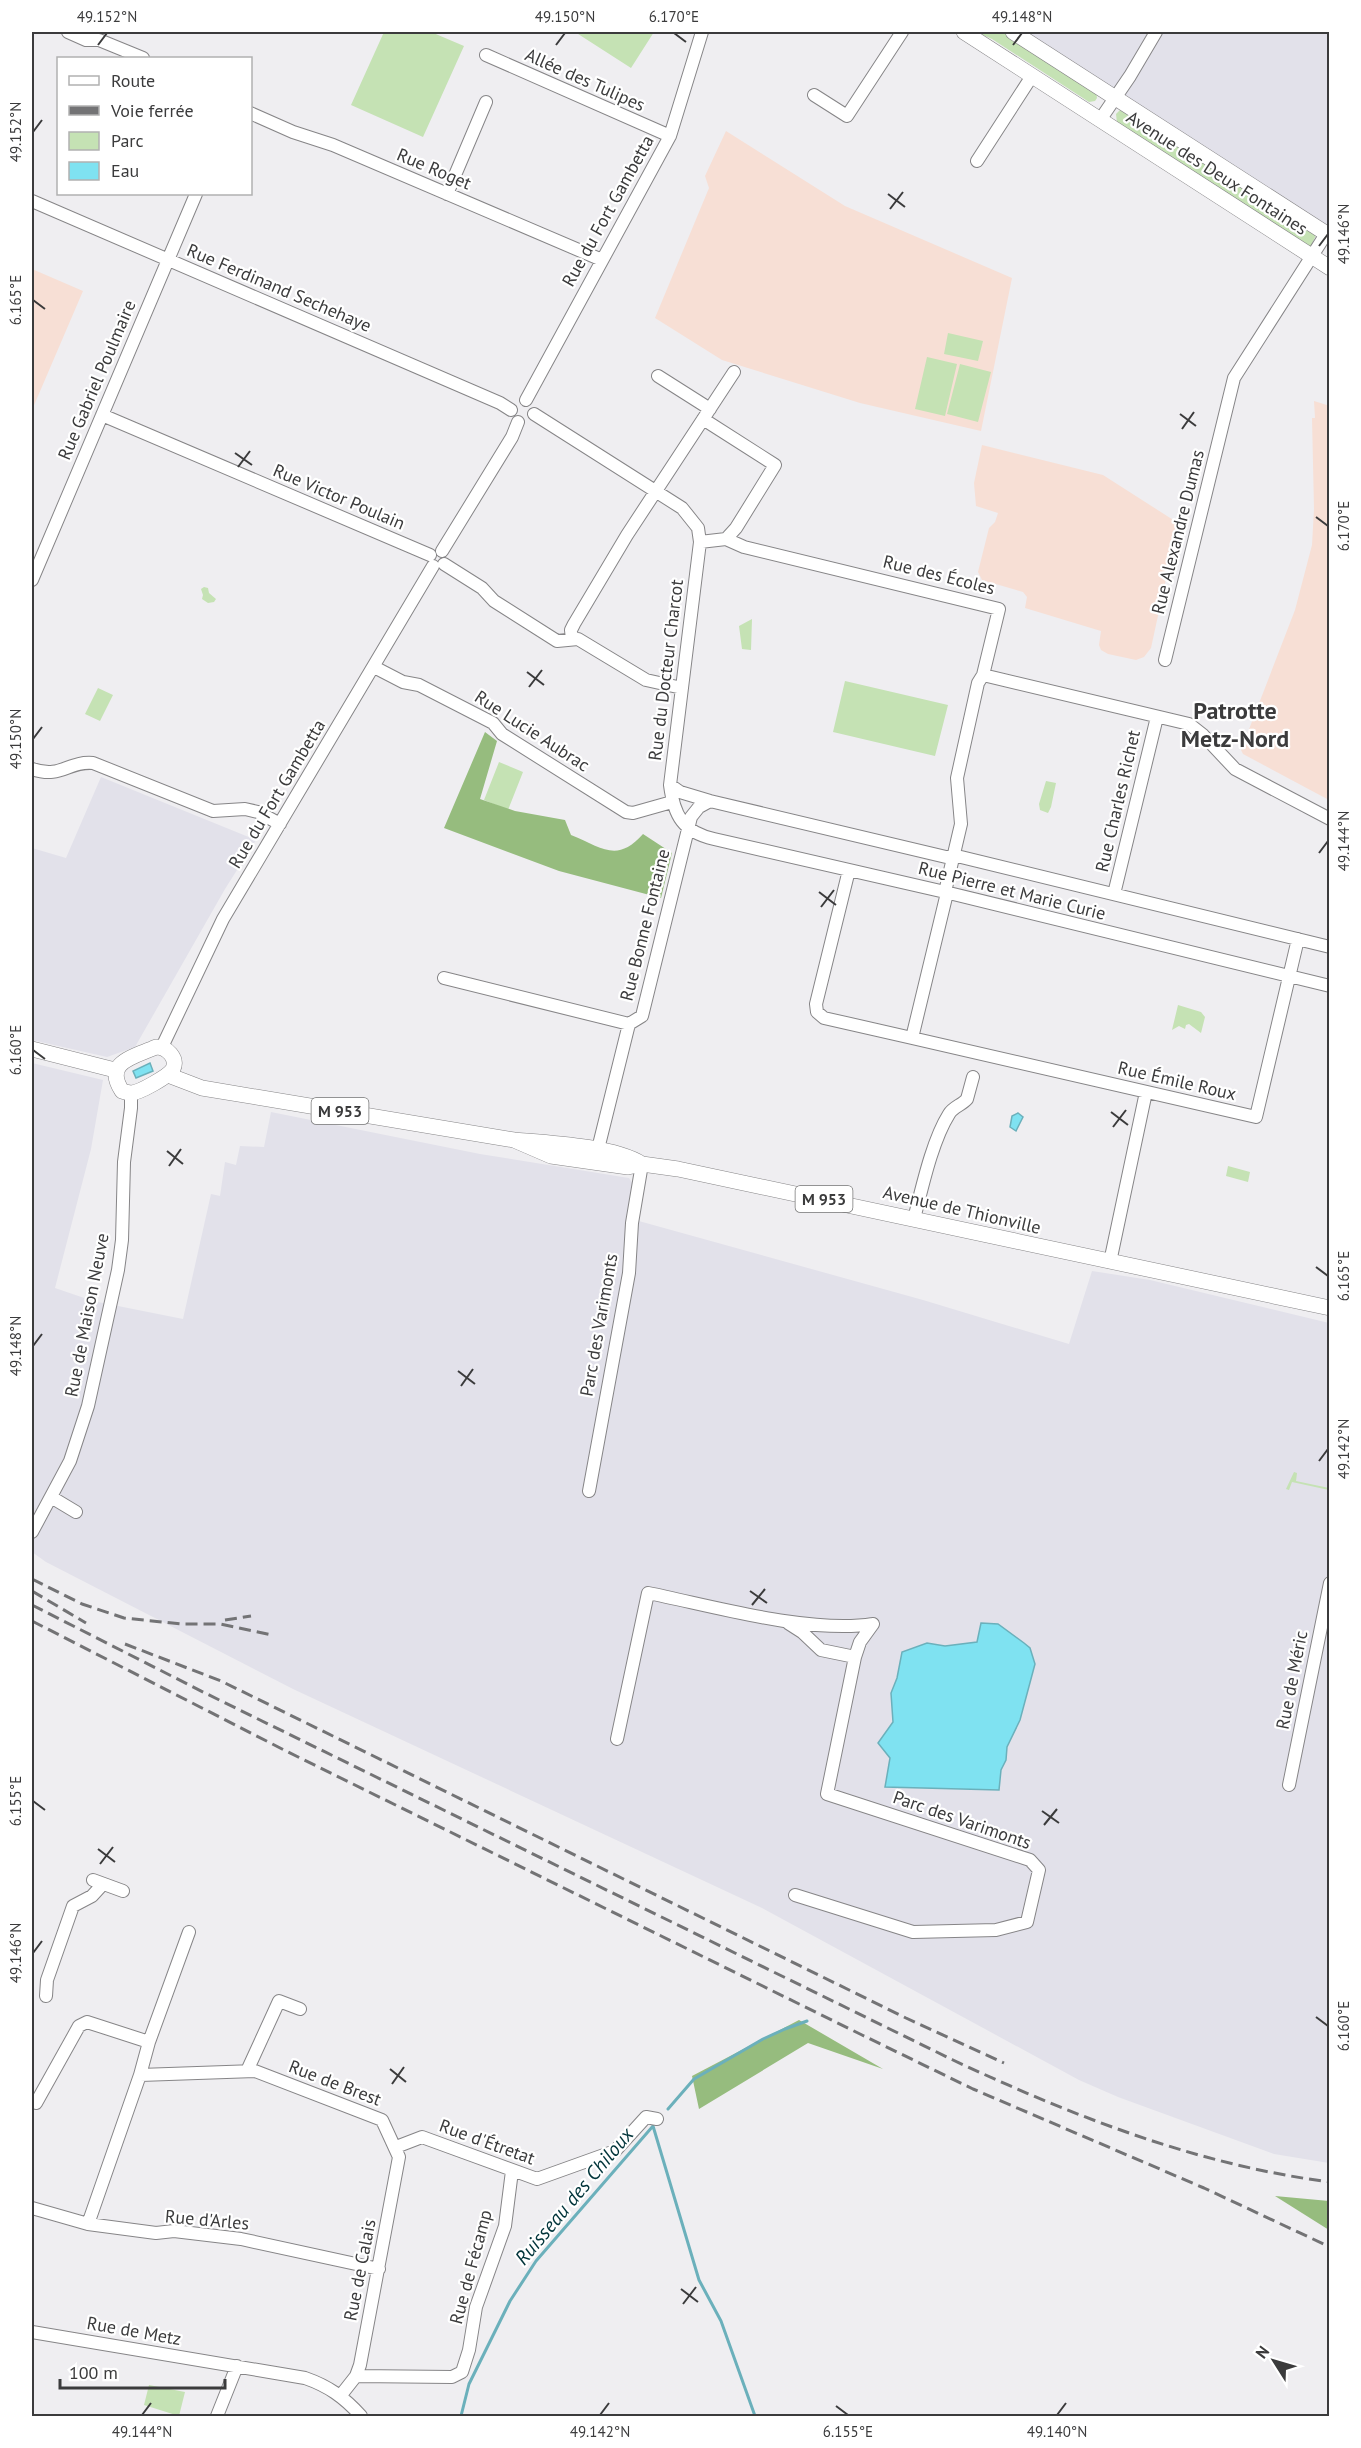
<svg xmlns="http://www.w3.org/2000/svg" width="1361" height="2448" font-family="'PT Sans',sans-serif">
  <rect width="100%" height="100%" fill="#efeef1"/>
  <path fill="#e2e1ea" d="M1013 32H1329V236Z
    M101 777 256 840 225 889 135 1047 107 1057 32 1040V848L66 858Z
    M32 1063 103 1080 91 1149 55 1288 93 1301 183 1319 211 1194 220 1196 225 1162 236 1165 240 1146 264 1147 271 1112 480 1154 629 1178 633 1184 628 1218 923 1300 1069 1344 1092 1271 1150 1280 1329 1323V2163L1274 2154 1118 2097 1079 2080 762 1908 293 1689 46 1562 32 1552Z"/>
  <path fill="#f7dfd5" d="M726 131 845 206 1012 278 981 431 860 403 722 360 655 318 709 188 705 176Z
    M32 269 83 291 32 410Z
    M1314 401 1330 406 1329 800 1243 754 1241 750 1295 610 1312 545 1314 509 1312 418H1315Z
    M982 445 1103 475 1178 523 1151 648 1144 657 1136 660 1108 654 1101 650 1099 645 1101 631 1025 608 1027 597 1023 592 982 580 978 572 989 528 995 522 998 513 976 506 974 483Z"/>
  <path fill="#c5e2b4" d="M384 32H431L464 46 423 137 351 105Z
    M575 32H654L631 68Z
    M976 32H1003L1096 91 1097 98 1095 101 1089 102 992 39Z
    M1120 110 1316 235 1310 248 1117 123 1116 114Z
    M948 333 983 341 978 361 944 354Z
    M927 357 957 364 945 416 915 409Z
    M960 364 991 372 978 422 947 414Z
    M204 587 208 588 209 593 216 599 214 602 208 603 202 599 203 595 201 589Z
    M752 619 751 650 742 649 739 626Z
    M845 681 948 705 935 756 833 732Z
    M98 688 113 695 100 721 85 714Z
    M499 762 523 772 508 810 484 800Z
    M1046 781 1056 783 1051 807 1048 813 1040 810 1039 804Z
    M1178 1005 1201 1012 1205 1017 1201 1033 1189 1024 1186 1025 1185 1029 1179 1026 1172 1030Z
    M1228 1166 1250 1172 1248 1182 1226 1176Z
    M1294 1472 1297 1473 1296 1481 1329 1488V1490L1292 1482 1289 1490 1286 1489Z
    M149 2385 185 2392 179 2416 144 2405Z"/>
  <path fill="#96bc7e" d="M485 732 497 741 480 799 515 811 565 820 571 835C603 848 617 863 643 834L672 853 661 898 559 871 444 828Z
    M799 2020 883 2069 808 2043 699 2109 692 2076Z
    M1275 2196 1329 2201V2230Z"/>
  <path fill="#7fe2f1" stroke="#6bb0bb" stroke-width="1.5" d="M150 1063 153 1071 136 1078 133 1071Z
    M1018 1113 1023 1117 1016 1131 1010 1127 1012 1116Z
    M981 1623 998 1624 1024 1643 1030 1648 1035 1664 1020 1720 1007 1747 1006 1760 1001 1770 999 1790 885 1787 890 1758 878 1743 893 1722 891 1693 897 1678 902 1652 927 1643 945 1646 977 1642Z"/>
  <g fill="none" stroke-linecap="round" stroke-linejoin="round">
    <path stroke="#6bb0bb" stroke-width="3" d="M668 2109 694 2079 763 2039 785 2029 807 2021
      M653 2126 699 2280 721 2321 755 2416
      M461 2416 469 2384 510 2301 536 2261 653 2126"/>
    <g stroke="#868587" stroke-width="14">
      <path id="minor" d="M68 32 86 40H99L143 58
        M486 55 670 136
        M814 95 847 116 902 32
        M250 113 293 132 333 145 602 260
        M1100 120 1130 76 1156 32
        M977 161 1032 76
        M447 194 486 102
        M32 201 500 403 511 410
        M658 376 710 409
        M526 400 670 136 702 32
        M534 414 682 508 698 528 700 542 670 785C674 816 683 832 714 839L945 892 1330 986
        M102 415 430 555
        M703 419 775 465 736 528 726 539
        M700 542 726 539 744 547 999 609 983 675 1189 724 1203 735 1235 769 1330 819
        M442 551 512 437 518 422
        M444 564 482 588 494 601 557 641 578 639 646 680 682 688
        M32 580 196 194
        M572 639 571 630 574 624 627 535 734 372
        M1165 660 1234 378 1326 234
        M374 667 403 682 419 685 493 723 502 734 626 812 633 813 672 802
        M32 769C62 779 67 761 93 763L213 811 245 809 258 812 280 824
        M670 785 680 792 710 801 946 857H961L1330 947
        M849 870 816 1004 817 1012 824 1018 912 1038 947 893
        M945 892 961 824 957 778 978 683 983 675
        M1114 894 1157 717
        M444 978 629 1024
        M629 1024 642 1016 691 817 699 807 710 801
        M912 1038 1256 1117 1298 939
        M162 1047 223 919 433 566
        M596 1157 629 1024
        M914 1219C922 1188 932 1141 949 1114 953 1107 962 1105 967 1099L973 1077
        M1110 1262 1146 1092
        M589 1491 629 1273 632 1223 642 1164
        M51 1497 76 1512
        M32 1532 70 1461 88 1406 118 1270 122 1240 124 1162 131 1108V1093
        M788 1623 802 1632 821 1650 855 1657
        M617 1739 648 1593C713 1606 809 1634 873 1624
        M1289 1785 1330 1583
        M93 1880 123 1891
        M795 1895 913 1932 996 1930 1027 1922 1039 1870 1030 1860 827 1794 855 1657 860 1642 873 1624
        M46 1996 47 1980 73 1906 92 1896 103 1884
        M247 2071 279 2001 300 2009
        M140 2075 149 2042 189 1932
        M32 2101 36 2103 79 2026 87 2022 149 2042
        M396 2147 422 2137 537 2179 615 2151 646 2117 657 2119
        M32 2208 88 2224 156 2233 174 2231 241 2239 379 2269
        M88 2224 140 2075 255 2071 382 2120 399 2157 360 2365 356 2376 341 2395
        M32 2332 305 2378C328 2386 344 2397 361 2416
        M356 2376 452 2377 462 2372 469 2350 476 2307 505 2226 512 2171
        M217 2416 237 2366"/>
    </g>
    <g stroke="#868587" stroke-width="16">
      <path id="major" d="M964 32 1330 268
        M1013 32 1330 236
        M156 1047C167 1047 178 1058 173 1069 169 1076 139 1093 131 1093 130 1093 124 1092 122 1091 103 1062 134 1057 156 1047Z
        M32 1049 115 1070
        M168 1075 202 1088 514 1140C550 1143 613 1146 642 1164
        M514 1140 551 1156 628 1167 642 1164 678 1169 1330 1308"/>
    </g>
    <use href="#minor" stroke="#fff" stroke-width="12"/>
    <use href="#major" stroke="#fff" stroke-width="15"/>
    <path stroke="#737375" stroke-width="3" stroke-dasharray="12 6" stroke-linecap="butt" d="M32 1579 82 1604 124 1618 182 1624H220L272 1635
      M32 1591 86 1623
      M32 1605 205 1693 953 2060C1073 2116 1197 2165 1330 2182
      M225 1620 251 1616
      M32 1621 286 1751 862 2035 973 2089 1204 2188 1330 2247
      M125 1644 221 1681 906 2018 1004 2063"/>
  </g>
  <path fill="none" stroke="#3b3b3c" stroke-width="2" d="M674 33 686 42M98 45 107 33M556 45 565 33M1013 45 1022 33M33 132 42 120M888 194 905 207M890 209 903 192M1319 246 1328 234M33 300 45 309M1180 414 1196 426M1182 429 1194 412M235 453 252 465M238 467 250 451M1316 517 1328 526M527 672 544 685M529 687 542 670M33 739 42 727M1319 853 1328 841M819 892 836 905M821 907 834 890M33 1050 45 1059M1111 1112 1128 1125M1113 1127 1126 1110M167 1151 183 1164M169 1166 181 1149M1316 1267 1328 1276M33 1346 42 1334M458 1371 475 1384M461 1386 473 1369M1319 1461 1328 1449M750 1591 767 1603M752 1605 765 1589M33 1801 45 1810M1042 1811 1059 1823M1044 1825 1057 1809M98 1849 115 1862M100 1864 113 1847M33 1953 42 1941M1316 2017 1328 2026M390 2069 406 2082M392 2084 404 2067M681 2289 698 2302M683 2304 696 2287M836 2406 848 2415M142 2415 151 2403M600 2415 609 2403M1057 2415 1066 2403"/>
  <g text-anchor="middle" stroke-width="4.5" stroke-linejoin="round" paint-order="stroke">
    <g fill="#fff" stroke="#767676" stroke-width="1.5">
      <rect x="311.5" y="1098" width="57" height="26" rx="4.5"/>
      <rect x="795.5" y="1186" width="57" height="26" rx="4.5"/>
    </g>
    <g font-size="16" font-weight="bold" fill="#3b3b3c">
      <text x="340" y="1117">M 953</text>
      <text x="824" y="1205">M 953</text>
    </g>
    <g font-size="18" fill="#3b3b3c" stroke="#fff">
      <text transform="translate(585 80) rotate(24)" y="6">Allée des Tulipes</text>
      <text transform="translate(434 169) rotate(23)" y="6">Rue Roget</text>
      <text transform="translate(1217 173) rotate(33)" y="6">Avenue des Deux Fontaines</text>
      <text transform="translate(608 211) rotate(-61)" y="6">Rue du Fort Gambetta</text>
      <text transform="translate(279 288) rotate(23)" y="6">Rue Ferdinand Sechehaye</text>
      <text transform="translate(97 380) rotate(-67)" y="6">Rue Gabriel Poulmaire</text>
      <text transform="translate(339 497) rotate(23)" y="6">Rue Victor Poulain</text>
      <text transform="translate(1178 532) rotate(-76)" y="6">Rue Alexandre Dumas</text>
      <text transform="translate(939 575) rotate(14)" y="6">Rue des Écoles</text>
      <text transform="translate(666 670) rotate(-83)" y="6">Rue du Docteur Charcot</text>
      <text transform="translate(532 731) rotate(33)" y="6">Rue Lucie Aubrac</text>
      <text transform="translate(277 794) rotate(-59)" y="6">Rue du Fort Gambetta</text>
      <text transform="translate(1118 801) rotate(-77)" y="6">Rue Charles Richet</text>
      <text transform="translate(1012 891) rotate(14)" y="6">Rue Pierre et Marie Curie</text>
      <text transform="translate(645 925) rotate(-76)" y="6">Rue Bonne Fontaine</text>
      <text transform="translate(1177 1081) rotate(13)" y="6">Rue Émile Roux</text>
      <text transform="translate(962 1210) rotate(13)" y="6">Avenue de Thionville</text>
      <text transform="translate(87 1315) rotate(-79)" y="6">Rue de Maison Neuve</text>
      <text transform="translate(599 1325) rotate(-80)" y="6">Parc des Varimonts</text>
      <text transform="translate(1292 1680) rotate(-79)" y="6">Rue de Méric</text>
      <text transform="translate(962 1820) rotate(19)" y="6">Parc des Varimonts</text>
      <text transform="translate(335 2083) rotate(21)" y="6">Rue de Brest</text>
      <text transform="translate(487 2142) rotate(20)" y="6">Rue d'Étretat</text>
      <text transform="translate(207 2220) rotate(5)" y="6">Rue d'Arles</text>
      <text transform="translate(471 2267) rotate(-75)" y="6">Rue de Fécamp</text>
      <text transform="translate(360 2270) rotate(-79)" y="6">Rue de Calais</text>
      <text transform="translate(134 2331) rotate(10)" y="6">Rue de Metz</text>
    </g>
    <g font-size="20" font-style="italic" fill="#01343a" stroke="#fff">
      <text transform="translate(574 2196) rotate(-50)" y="7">Ruisseau des Chiloux</text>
    </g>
    <g font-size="24" font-weight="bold" fill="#3b3b3c" stroke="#fff">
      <text x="1235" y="719">Patrotte<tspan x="1235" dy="28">Metz-Nord</tspan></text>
    </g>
  </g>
  <rect width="1361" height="2448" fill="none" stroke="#ffffff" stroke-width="66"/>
  <rect x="57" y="57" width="195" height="138" fill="#ffffff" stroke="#b1b1b1" stroke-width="1.5"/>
  <rect x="69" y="76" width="30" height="9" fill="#ffffff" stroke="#b1b1b1" stroke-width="1.5"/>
  <text x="111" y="87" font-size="18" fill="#3b3b3c">Route</text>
  <rect x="69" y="106" width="30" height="9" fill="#737375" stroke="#b1b1b1" stroke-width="1.5"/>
  <text x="111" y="117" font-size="18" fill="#3b3b3c">Voie ferrée</text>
  <rect x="69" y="132" width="30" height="18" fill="#c5e2b4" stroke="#b1b1b1" stroke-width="1.5"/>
  <text x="111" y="147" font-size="18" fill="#3b3b3c">Parc</text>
  <rect x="69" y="162" width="30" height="18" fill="#7fe2f1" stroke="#b1b1b1" stroke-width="1.5"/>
  <text x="111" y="177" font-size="18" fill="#3b3b3c">Eau</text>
  <g transform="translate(1274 2361) rotate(307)" stroke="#ffffff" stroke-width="4.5" paint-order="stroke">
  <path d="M0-4.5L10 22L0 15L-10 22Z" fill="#3b3b3c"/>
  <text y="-9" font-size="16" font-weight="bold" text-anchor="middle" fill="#3b3b3c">N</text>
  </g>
  <path d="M60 2379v9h165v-9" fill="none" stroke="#3b3b3c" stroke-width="3"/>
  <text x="69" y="2379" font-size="18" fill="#3b3b3c" stroke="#ffffff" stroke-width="4.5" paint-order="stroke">100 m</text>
  <rect x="33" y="33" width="1295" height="2382" fill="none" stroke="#3b3b3c" stroke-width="2"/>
  <g font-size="15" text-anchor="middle" fill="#3b3b3c">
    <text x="107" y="22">49.152°N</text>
    <text x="565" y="22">49.150°N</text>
    <text x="674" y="22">6.170°E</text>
    <text x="1022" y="22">49.148°N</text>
    <text transform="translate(16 132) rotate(-90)" y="5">49.152°N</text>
    <text transform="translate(1344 234) rotate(-90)" y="5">49.146°N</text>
    <text transform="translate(16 300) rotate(-90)" y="5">6.165°E</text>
    <text transform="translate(1344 526) rotate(-90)" y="5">6.170°E</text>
    <text transform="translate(16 739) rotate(-90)" y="5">49.150°N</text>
    <text transform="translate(1344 841) rotate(-90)" y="5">49.144°N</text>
    <text transform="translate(16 1050) rotate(-90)" y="5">6.160°E</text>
    <text transform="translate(1344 1276) rotate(-90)" y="5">6.165°E</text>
    <text transform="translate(16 1346) rotate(-90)" y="5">49.148°N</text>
    <text transform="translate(1344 1449) rotate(-90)" y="5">49.142°N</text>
    <text transform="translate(16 1801) rotate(-90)" y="5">6.155°E</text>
    <text transform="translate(16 1953) rotate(-90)" y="5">49.146°N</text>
    <text transform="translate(1344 2026) rotate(-90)" y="5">6.160°E</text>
    <text x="142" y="2437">49.144°N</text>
    <text x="600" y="2437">49.142°N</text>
    <text x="848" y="2437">6.155°E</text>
    <text x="1057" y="2437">49.140°N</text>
  </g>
</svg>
